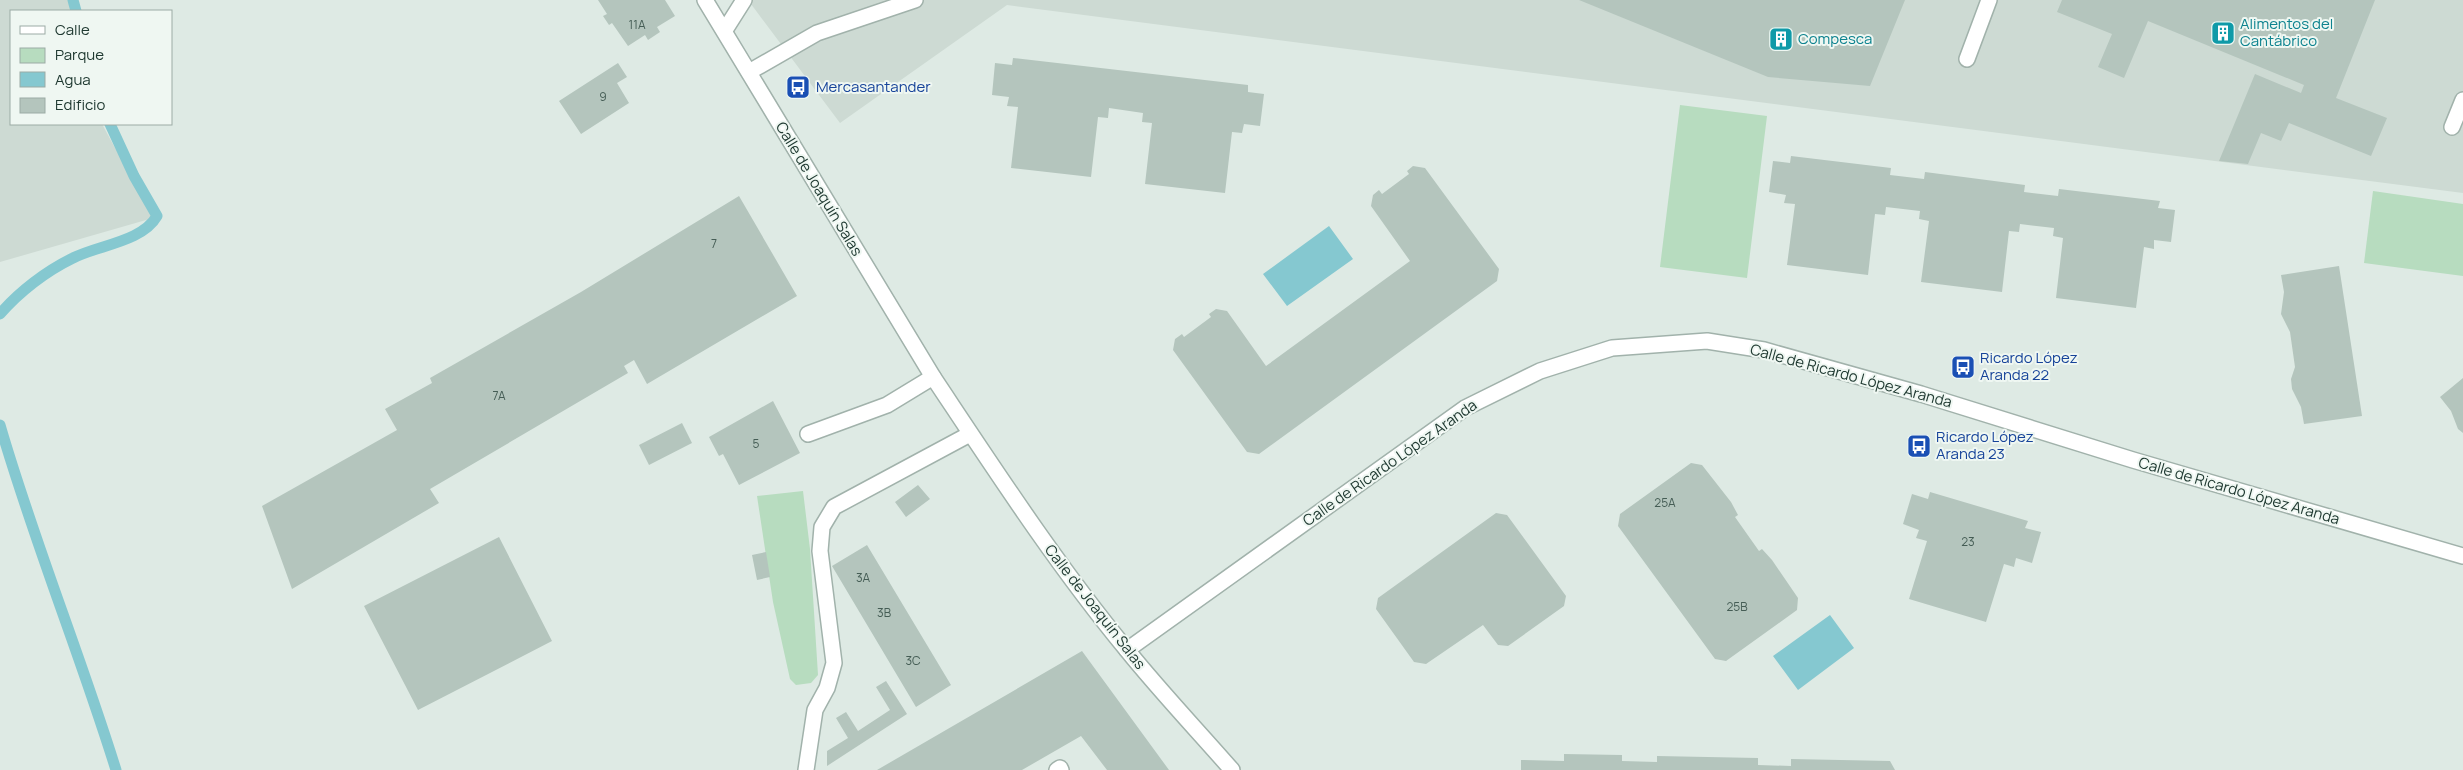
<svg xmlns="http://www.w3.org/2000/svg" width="2463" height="770" font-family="Manrope,sans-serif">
  <rect width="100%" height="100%" fill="#deeae4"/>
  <path fill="#cddad3" d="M0 0H70L72 11H11V124H102L153 218 0 262Z
    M748 0H2463V193L1007 5 840 123Z"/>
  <path fill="#b7dcbf" d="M1680 105 1767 116 1747 278 1660 267Z
    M2373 191 2463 204V276L2364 263Z
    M803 491 810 549 818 675 811 683 796 685 790 679 773 602 757 496Z"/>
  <path fill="#85c8d0" d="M1329 226 1353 259 1287 306 1263 274Z
    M1830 615 1854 648 1798 690 1773 656Z"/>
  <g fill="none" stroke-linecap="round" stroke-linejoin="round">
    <path stroke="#85c8d0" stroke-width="11" d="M73 0 76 11
      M0 314C19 292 46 271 73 258 98 245 142 242 157 216L134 176 110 124
      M0 425C34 542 80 654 116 770"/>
  </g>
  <path fill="#b4c5bd" d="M598 0H665L675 16 657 27 660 32 648 40 645 35 628 46 612 23 609 25 603 16 607 14Z
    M1579 0H1905L1870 86 1768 77Z
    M2062 0H2375L2336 98 2387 118 2371 156 2289 123 2281 141 2261 133 2248 164 2219 161 2255 74 2301 93 2304 85 2148 21 2124 78 2098 67 2112 34 2057 12Z
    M1013 58 1248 85V92L1264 94 1260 126 1244 124 1242 133 1232 132 1225 193 1145 184 1152 123 1142 122 1143 113 1109 108 1108 118 1098 117 1091 177 1011 168 1018 107 1007 106 1009 97 992 95 995 63 1012 65Z
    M618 63 627 77 617 83 629 103 581 134 559 101Z
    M1791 156 1891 168 1890 175 1924 179 1925 172 2025 185 2024 192 2058 196 2059 189 2160 201 2158 208 2175 210 2171 242 2154 240V249L2144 247 2136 308 2056 298 2063 238 2053 236 2054 228 2020 224 2019 232 2009 231 2002 292 1921 282 1929 221 1919 219 1920 211 1886 207 1885 215 1875 214 1868 275 1787 265 1795 204 1784 203 1786 195 1769 192 1773 161 1790 163Z
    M1413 166 1425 168 1499 269 1497 281 1259 454 1247 452 1173 350 1175 339 1182 334 1184 337 1211 317 1209 314 1216 309 1227 311 1266 366 1410 261 1371 206 1373 195 1379 190 1382 194 1409 174 1407 171Z
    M739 196 797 296 647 384 634 360 624 366 628 373 430 489 439 503 292 589 262 506 397 430 385 409 432 383 430 378 581 292Z
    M2339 266 2362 416 2304 424 2301 407 2292 389 2291 379 2295 367 2290 332 2281 314 2284 292 2281 275Z
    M2463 378V433L2458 429 2451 411 2440 397Z
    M773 401 800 453 739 485 723 454 719 456 709 437Z
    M682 423 692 443 649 465 639 445Z
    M1691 463 1702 465 1731 502 1738 515 1735 517 1759 551 1762 549 1772 560 1798 598 1797 610 1726 661 1715 659 1618 526 1620 514Z
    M918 485 930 499 906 517 895 502Z
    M1930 492 2028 521 2025 528 2041 532 2032 563 2016 558 2014 567 2004 564 1986 622 1909 599 1927 541 1916 538 1919 530 1903 524 1912 494 1928 499Z
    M1496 513 1507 515 1566 596 1564 606 1508 646 1498 645 1483 625 1426 664 1414 662 1376 609 1378 598Z
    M499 537 552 641 418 710 364 606Z
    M867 545 951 685 916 707 832 566Z
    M766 552 770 577 757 580 752 555Z
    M1082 651 1169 770H1107L1081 736 1022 770H877Z
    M886 681 907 714 827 766V751L848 738 836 718 846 712 858 731 890 710 876 687Z
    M1564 754 1622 755V761L1657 762V756L1758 758V765L1791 766V759L1890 761 1895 770H1521V760L1564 761Z"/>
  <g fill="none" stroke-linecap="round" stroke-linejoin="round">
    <g stroke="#a1b2ab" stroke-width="18">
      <path id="service" d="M749 72 817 33 915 0
        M808 434 887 405 933 377
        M806 770 815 710 827 688 834 663 820 551 822 527 834 507 970 434
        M1057 770 1060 768 1061 770"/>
    </g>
    <g stroke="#a1b2ab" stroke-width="18">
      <path id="minor" d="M725 30 744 0
        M1967 59 1989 0
        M2452 127 2463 100
        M1127 650 1465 408 1540 371 1612 348 1707 341 1764 350 1921 394 2133 460 2463 556"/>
    </g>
    <g stroke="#a1b2ab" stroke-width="18">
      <path id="tertiary" d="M705 0 933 377C995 470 1056 564 1127 650 1160 691 1197 730 1232 770"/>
    </g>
    <use href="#service" stroke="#fff" stroke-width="15"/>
    <use href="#minor" stroke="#fff" stroke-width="15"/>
    <use href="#tertiary" stroke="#fff" stroke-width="15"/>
  </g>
  <defs>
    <g id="building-square" transform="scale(1.25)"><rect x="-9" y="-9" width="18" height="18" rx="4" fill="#0f9aa8" stroke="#eff7f2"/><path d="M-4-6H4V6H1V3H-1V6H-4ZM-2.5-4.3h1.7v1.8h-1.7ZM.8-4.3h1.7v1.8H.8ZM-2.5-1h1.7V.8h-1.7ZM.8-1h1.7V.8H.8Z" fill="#fff"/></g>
    <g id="bus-square" transform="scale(1.25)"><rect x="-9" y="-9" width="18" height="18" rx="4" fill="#1a4fb4" stroke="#eff7f2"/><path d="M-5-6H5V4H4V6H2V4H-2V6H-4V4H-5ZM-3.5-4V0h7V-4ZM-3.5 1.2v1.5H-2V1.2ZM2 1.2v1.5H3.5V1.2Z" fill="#fff"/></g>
  </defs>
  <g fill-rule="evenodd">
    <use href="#building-square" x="2223" y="33"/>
    <use href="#building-square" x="1781" y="39"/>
    <use href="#bus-square" x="798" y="87"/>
    <use href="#bus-square" x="1963" y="367"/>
    <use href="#bus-square" x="1919" y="446"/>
  </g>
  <g text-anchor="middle" stroke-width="4" stroke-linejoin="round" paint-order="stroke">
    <g font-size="12" fill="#455d55">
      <text x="637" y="29">11A</text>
      <text x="603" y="101">9</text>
      <text x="714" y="248">7</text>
      <text x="499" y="400">7A</text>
      <text x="756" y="448">5</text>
      <text x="1665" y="507">25A</text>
      <text x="1968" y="546">23</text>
      <text x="863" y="582">3A</text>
      <text x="1737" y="611">25B</text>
      <text x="884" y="617">3B</text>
      <text x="913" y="665">3C</text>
    </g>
    <g font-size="15" fill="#0d838f" stroke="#eff7f2" text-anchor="start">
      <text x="2240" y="29">Alimentos del<tspan x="2240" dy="17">Cantábrico</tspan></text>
      <text x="1798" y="44">Compesca</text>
    </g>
    <g font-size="15" fill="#164399" stroke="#eff7f2" text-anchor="start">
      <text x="816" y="92">Mercasantander</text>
      <text x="1980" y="363">Ricardo López<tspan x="1980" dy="17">Aranda 22</tspan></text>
      <text x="1936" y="442">Ricardo López<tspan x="1936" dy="17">Aranda 23</tspan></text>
    </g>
    <g font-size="15" fill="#203a32" stroke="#eff7f2">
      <text transform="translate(819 189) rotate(59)" y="5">Calle de Joaquín Salas</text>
      <text transform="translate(1851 376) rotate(15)" y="5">Calle de Ricardo López Aranda</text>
      <text transform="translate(1390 463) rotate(-35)" y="5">Calle de Ricardo López Aranda</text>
      <text transform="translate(2239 491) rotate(16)" y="5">Calle de Ricardo López Aranda</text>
      <text transform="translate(1095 607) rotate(52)" y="5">Calle de Joaquín Salas</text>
    </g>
  </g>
  <rect x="10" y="10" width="162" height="115" fill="#eff7f2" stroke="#9caba5"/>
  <rect x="20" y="26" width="25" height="8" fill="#ffffff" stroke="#9caba5"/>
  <text x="55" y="35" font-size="15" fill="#203a32">Calle</text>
  <rect x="20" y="48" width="25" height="15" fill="#b7dcbf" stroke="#9caba5"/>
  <text x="55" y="60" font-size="15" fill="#203a32">Parque</text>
  <rect x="20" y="72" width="25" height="15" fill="#85c8d0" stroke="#9caba5"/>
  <text x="55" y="85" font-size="15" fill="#203a32">Agua</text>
  <rect x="20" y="98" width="25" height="15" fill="#b4c5bd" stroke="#9caba5"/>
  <text x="55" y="110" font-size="15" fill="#203a32">Edificio</text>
</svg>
